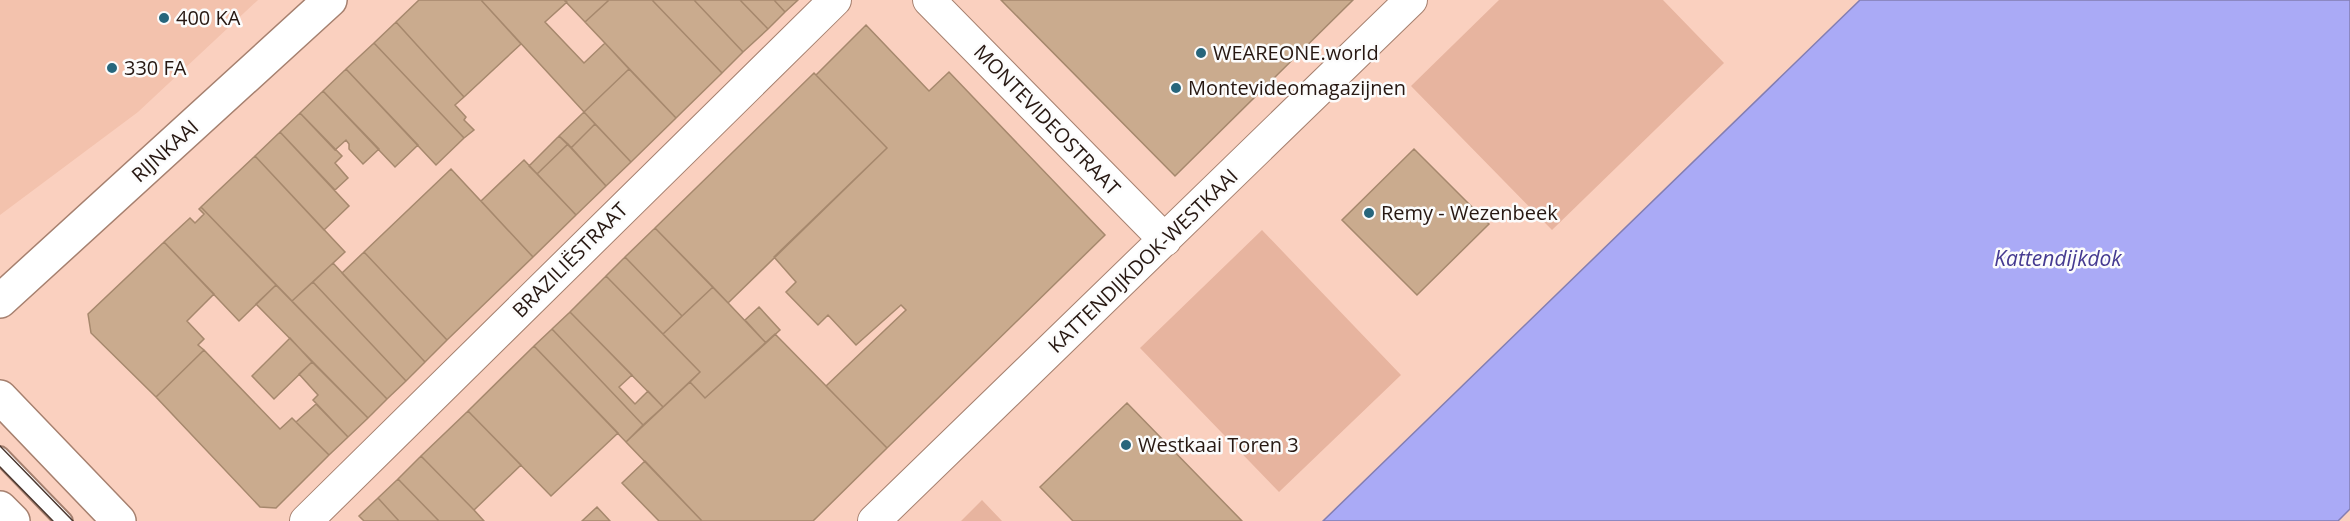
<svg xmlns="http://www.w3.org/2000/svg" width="2350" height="521" font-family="'Open Sans',sans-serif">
  <rect width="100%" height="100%" fill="#fad0bf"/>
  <path fill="#f3c2ad" d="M0 0H258L138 112 0 215Z"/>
  <path fill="#e7b49f" d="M1499 0H1663L1724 63 1552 230 1411 86Z
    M1262 230 1401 375 1279 492 1140 348Z
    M982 500 1002 521H961Z"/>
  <path fill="#aaaaf6" stroke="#837eb2" stroke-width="1.5" d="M1860 0H2350V509L2338 521H1323Z"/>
  <path fill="#caab8e" stroke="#a6886d" stroke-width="1.5" d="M419 0H481L521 44 464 97 396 22Z
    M481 0H564L567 2 545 22 584 63 605 43 629 69 584 112Z
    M564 0H607L608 1 585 22Z
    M652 0H694L743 52 722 73Z
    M652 0 722 73 676 118 585 22 609 0Z
    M694 0H740L768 29 743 52Z
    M740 0H774L785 12 768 29Z
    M774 0H798L785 12Z
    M1001 0H1353L1175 176Z
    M396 22 464 97 455 105 466 117 464 120 474 130 464 138 374 43Z
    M866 25 929 91 949 72 1105 235 887 448 826 386 906 310 901 305 856 345 828 315 818 325 786 292 796 282 774 257 887 148 816 75Z
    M374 43 464 138 436 165 346 69Z
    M346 69 418 145 395 167 323 91Z
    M629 69 676 118 631 162 584 112Z
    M814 73 887 148 728 303 655 228Z
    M323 91 379 149 363 164 349 149V144L346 140 335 150 300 113Z
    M584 112 595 124 571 148 559 136Z
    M300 113 342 156 335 163 348 178 335 190 280 132Z
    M595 124 631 162 606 186 571 148Z
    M280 132 349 206 324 230 255 156Z
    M559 136 568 144 537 174 529 166Z
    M568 144 606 186 576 215 537 174Z
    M1414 149 1489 224 1417 295 1342 220Z
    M255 156 345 252 292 301 201 207Z
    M524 160 576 215 533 257 481 201Z
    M451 169 533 257 447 340 364 252Z
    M201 207 276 285 239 321 164 242 190 218 195 223 204 214 199 209Z
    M655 228 713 287 682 316 625 257Z
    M164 242 214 294 187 321 204 339 198 345 204 350 156 397 91 333 88 314Z
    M364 252 447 340 425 362 342 273Z
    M625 257 682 316 663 334 606 276Z
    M333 263 425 362 406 381 313 282Z
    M606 276 700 372 663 407 570 312Z
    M313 282 406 381 387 399 292 301Z
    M276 285 387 399 368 418 256 304Z
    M713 287 766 343 705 398 690 382 700 372 663 334Z
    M759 307 780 330 766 343 745 320Z
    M570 312 632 375 619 387 635 404 648 391 663 407 643 425 552 329Z
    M552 329 643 425 626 442 534 346Z
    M775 334 887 448 813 521H702L626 442 690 382 705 398Z
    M290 338 312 362 274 399 252 376Z
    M534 346 618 433 551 496 468 411Z
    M204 350 280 429 292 418 329 455 276 508 260 507 156 397Z
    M312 362 368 418 348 437 313 400 318 395 299 374Z
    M1127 403 1242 521H1073L1040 487Z
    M316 404 348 437 329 455 296 422Z
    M468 411 521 465 474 510 421 456Z
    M421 456 474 510 484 521H439L398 479Z
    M645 461 702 521H659L622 483Z
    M398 479 439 521H399L378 498Z
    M378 498 399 521H364L359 516Z
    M597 507 610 521H582Z"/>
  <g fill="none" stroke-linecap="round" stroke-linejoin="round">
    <g stroke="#a6806f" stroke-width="20">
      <path id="service" d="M0 455 64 521"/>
    </g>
    <g stroke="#a6806f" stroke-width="34">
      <path id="minor" d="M929 0 1165 240
        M306 521 835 0
        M874 521 1411 0"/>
    </g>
    <g stroke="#a6806f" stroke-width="36">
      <path id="tertiary" d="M0 301 330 0
        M0 397 119 521
        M0 508 13 521"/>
    </g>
    <use href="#service" stroke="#fff" stroke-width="16"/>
    <use href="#minor" stroke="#fff" stroke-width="32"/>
    <use href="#tertiary" stroke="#fff" stroke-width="33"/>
    <path stroke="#4b372f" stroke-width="1.5" d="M0 446 73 521
      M0 467 53 521"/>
  </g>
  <g fill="#27667c" stroke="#fcfcfc" stroke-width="2">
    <circle cx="164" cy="18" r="6"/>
    <circle cx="1201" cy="53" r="6"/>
    <circle cx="112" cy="68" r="6"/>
    <circle cx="1176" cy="88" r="6"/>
    <circle cx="1369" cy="213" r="6"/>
    <circle cx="1126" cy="445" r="6"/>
  </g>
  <g text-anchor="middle" stroke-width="5" stroke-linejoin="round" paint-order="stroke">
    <g font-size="20" fill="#271812" stroke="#fcfcfc" text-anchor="start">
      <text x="176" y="25">400 KA</text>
      <text x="1213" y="60">WEAREONE.world</text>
      <text x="124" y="75">330 FA</text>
      <text x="1188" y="95">Montevideomagazijnen</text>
      <text x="1381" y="220">Remy - Wezenbeek</text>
      <text x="1138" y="452">Westkaai Toren 3</text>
    </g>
    <g font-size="20" fill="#271812" stroke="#fcfcfc">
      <text transform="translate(1047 120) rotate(46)" y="7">MONTEVIDEOSTRAAT</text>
      <text transform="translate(165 151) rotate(-42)" y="7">RIJNKAAI</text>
      <text transform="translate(570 260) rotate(-45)" y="7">BRAZILIËSTRAAT</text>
      <text transform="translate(1143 261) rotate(-44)" y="7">KATTENDIJKDOK-WESTKAAI</text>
    </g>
    <g font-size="21" font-style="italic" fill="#453a91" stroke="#fcfcfc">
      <text x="2058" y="266">Kattendijkdok</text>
    </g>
  </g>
</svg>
